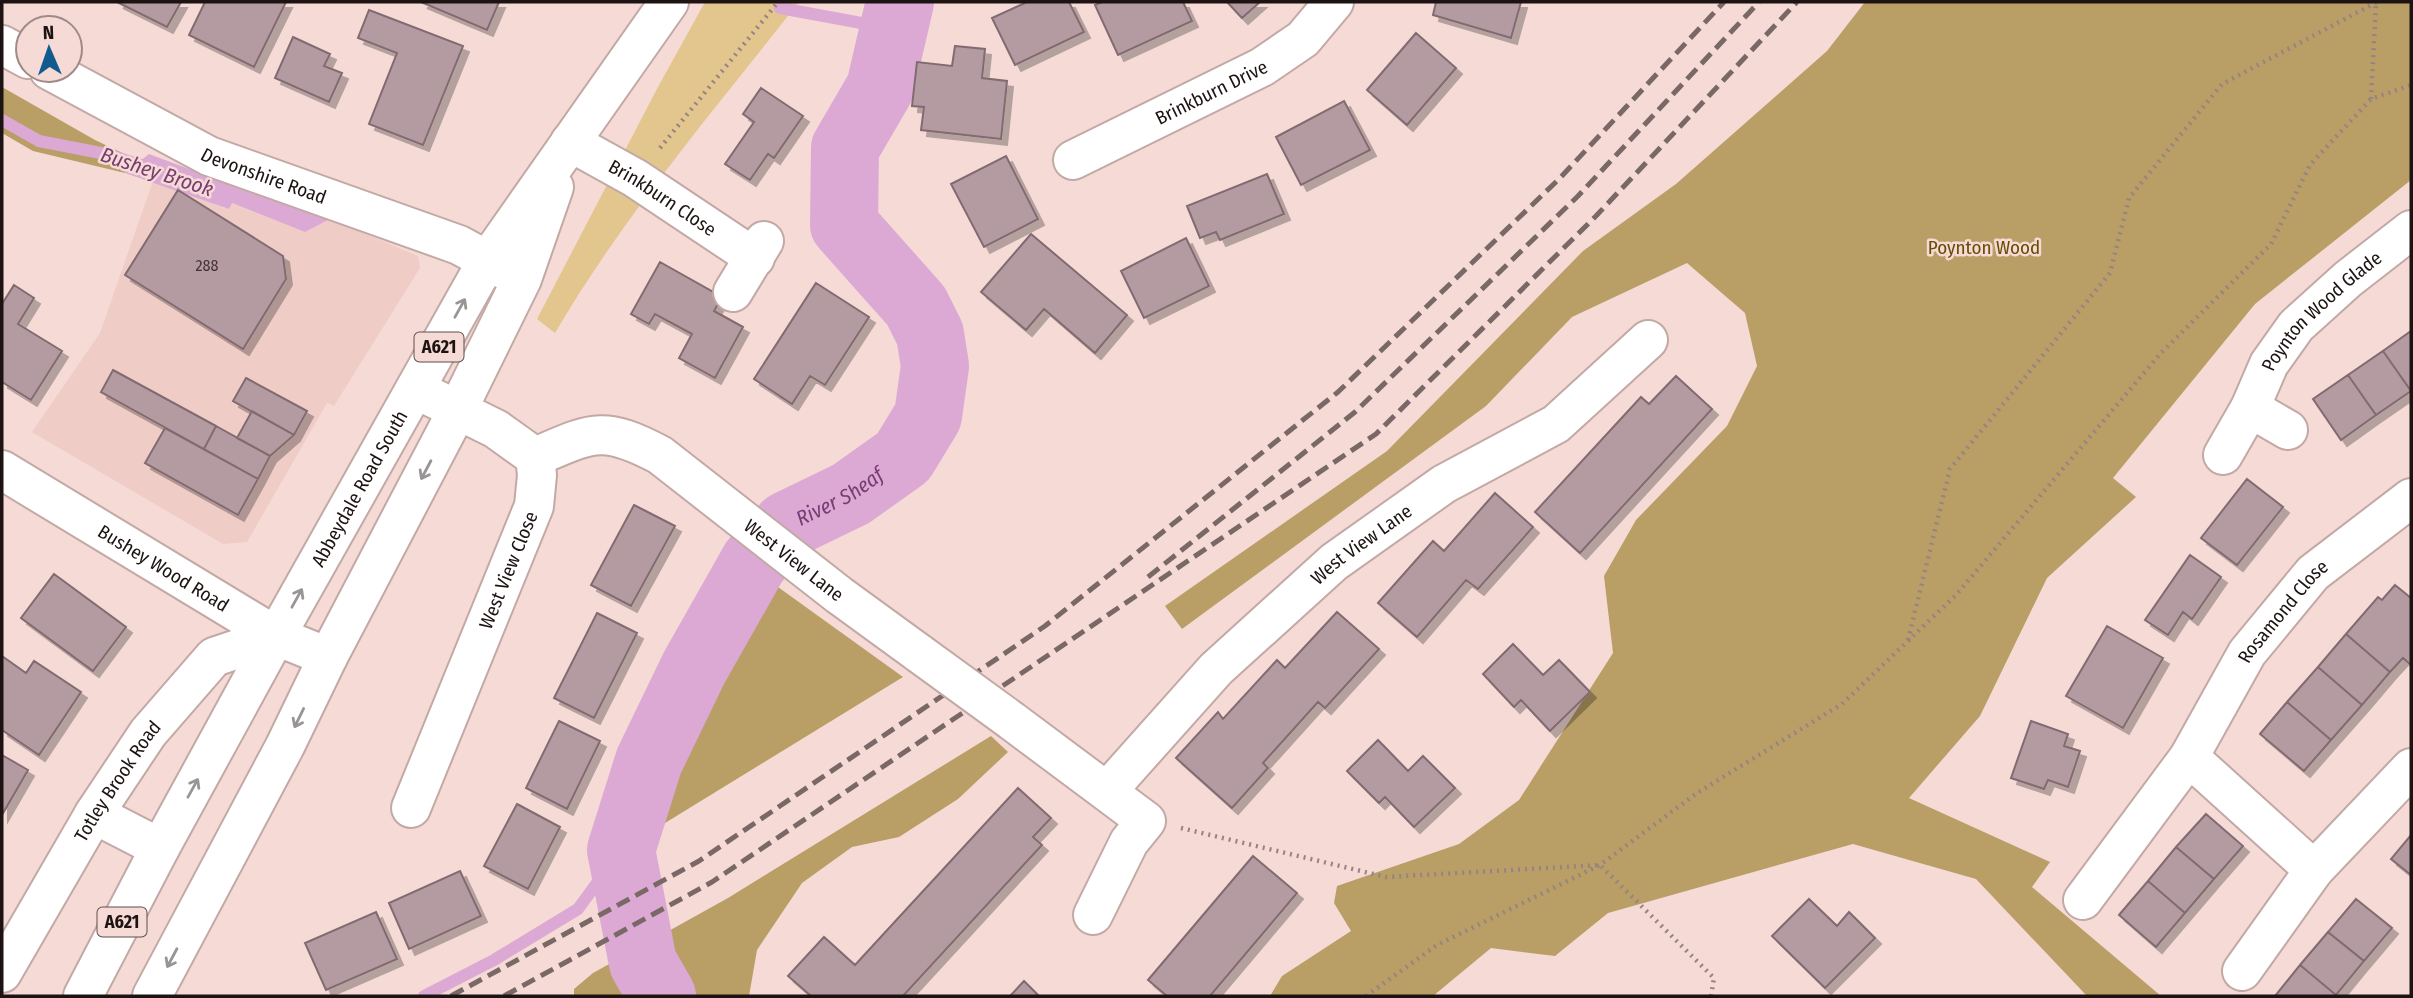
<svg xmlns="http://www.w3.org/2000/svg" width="2413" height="998" font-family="'Fira Sans Condensed',sans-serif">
  <defs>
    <filter id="shadow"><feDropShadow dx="6" dy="6" stdDeviation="0" flood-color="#0004"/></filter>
  </defs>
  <rect width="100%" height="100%" fill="#f5dad6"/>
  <path fill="#f0ccc7" d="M153 181 228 209 231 203 305 232 330 219 418 256 420 268 334 406 327 403 247 542 223 544 32 432 100 333Z"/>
  <path fill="#e2c68e" d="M705 2H799C715 109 624 215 555 333L537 319 658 87Z"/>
  <path fill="#b99e66" d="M1865 2H2411V180L2255 304 2113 478 2136 497 2047 578 1980 716 1909 798 2050 862 2032 887 2161 996H2087L1976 879 1853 844 1608 913 1555 956 1491 948 1433 996H1270L1282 976 1351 931 1334 903 1337 886 1459 844 1519 800 1613 653 1604 576 1636 520 1727 426 1757 366 1745 313 1687 263 1572 317 1486 406 1182 629 1165 606 1387 451 1583 251 1676 184 1827 51Z
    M2 87 95 140 135 159 125 173 33 151 2 133Z
    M754 562 771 582 903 677 621 850 649 761 694 668Z
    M991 736 1008 752 958 799 899 837 852 847 802 883 757 950 749 996H574V989L593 973 728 898Z"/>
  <path fill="#dba9d4" d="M149 154 283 204H296L330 219 305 232 232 203 229 209 125 173Z"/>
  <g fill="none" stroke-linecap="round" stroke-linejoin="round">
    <path stroke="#dba9d4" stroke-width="12" d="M780 8 894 29
      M2 120 39 141 106 154 150 168
      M424 996 494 960 578 909 621 850"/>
    <path stroke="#dba9d4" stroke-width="68" id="s1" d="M662 996 643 963 621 850 649 761 694 668 754 562 787 525 851 494 903 457 928 416 935 366 930 334 916 306 844 225 845 148 880 88 900 2"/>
  </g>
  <path fill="#b49ba2" stroke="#826b71" stroke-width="2" filter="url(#shadow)" d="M117 2H181L167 27Z
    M205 2H286L254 67 189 35Z
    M421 2H499L487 30Z
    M1027 2H1069L1084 32 1015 65 992 18Z
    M1102 2H1183L1192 21 1118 55 1095 5Z
    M1227 2H1260L1242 18Z
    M1436 2H1521L1511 38 1433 15Z
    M369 10 463 46 423 145 369 124 397 53 358 38Z
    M1416 33 1456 68 1407 125 1367 90Z
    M293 37 330 54 324 66 342 73 329 102 275 78Z
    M955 46 985 49 982 78 1007 81 1001 139 921 130 924 107 912 106 917 62 952 66Z
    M761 88 803 116 774 158 768 154 750 180 725 164 754 122 743 114Z
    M1344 101 1370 150 1301 185 1276 137Z
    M1006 156 1038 219 984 247 951 184Z
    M1267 174 1284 214 1220 240 1216 232 1200 238 1187 206Z
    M178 190 283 256 286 279 243 349 125 275Z
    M1031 234 1127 315 1095 353 1044 309 1026 330 981 292Z
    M1186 238 1209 286 1144 318 1121 271Z
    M660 262 722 297 714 311 743 327 715 378 679 358 692 334 655 314 649 324 631 314Z
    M816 283 869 317 825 385 810 376 792 404 754 379Z
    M14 285 34 298 18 324 62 351 31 400 2 382V304Z
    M2411 331V391L2383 351Z
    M2383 351 2411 391 2376 415 2348 375Z
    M113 370 216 426 204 449 101 392Z
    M2348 375 2376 415 2341 440 2313 399Z
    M1676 376 1712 409 1580 553 1535 512 1641 397 1649 404Z
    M246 378 307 411 294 435 233 401Z
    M252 411 294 435 270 456 237 438Z
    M216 426 270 456 258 479 204 449Z
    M165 428 258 479 238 515 145 463Z
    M2247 479 2283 507 2237 565 2201 538Z
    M1495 493 1533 527 1478 589 1466 580 1417 637 1378 603 1433 541 1444 551Z
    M634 505 675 526 631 606 591 585Z
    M2190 555 2221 577 2192 619 2183 612 2168 635 2145 620Z
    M54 574 126 627 93 671 21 618Z
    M2395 585 2411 598V665L2403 658 2390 672 2346 634 2378 597 2382 600Z
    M1337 612 1379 649 1325 708 1318 702 1263 763 1268 768 1232 808 1176 758 1218 712 1223 719 1277 660 1285 668Z
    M597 613 637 633 594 718 554 698Z
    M2107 626 2163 658 2123 728 2066 696Z
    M2346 634 2390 672 2362 705 2318 667Z
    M1513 644 1543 675 1559 660 1590 692 1550 731 1521 700 1514 707 1483 674Z
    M2 656 26 673 34 661 81 692 39 755 2 730Z
    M2318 667 2362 705 2331 740 2287 702Z
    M2287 702 2331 740 2304 771 2260 734Z
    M559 721 600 741 567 809 526 788Z
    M2031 721 2068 734 2064 746 2080 751 2068 787 2048 780 2044 789 2011 778Z
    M1378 740 1408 771 1423 756 1455 788 1414 827 1385 797 1379 803 1347 771Z
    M2 755 28 770 2 815Z
    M1018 788 1051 818 1033 837 1042 845 903 996H811L788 976 824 937 855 965Z
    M517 804 560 827 528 889 484 866Z
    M2206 814 2243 846 2214 879 2176 847Z
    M2411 835V875L2391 859Z
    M2176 847 2214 879 2185 913 2148 881Z
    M1253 856 1297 893 1210 996H1167L1148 980Z
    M460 871 481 916 409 949 389 903Z
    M2148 881 2185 913 2156 947 2119 915Z
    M1809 899 1837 926 1849 912 1875 938 1825 988 1772 936Z
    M2356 899 2392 928 2364 961 2328 932Z
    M376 912 397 959 326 990 305 943Z
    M2328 932 2364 961 2336 995 2300 965Z
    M2300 965 2336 995 2335 996H2275Z
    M1024 981 1039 996H1010Z"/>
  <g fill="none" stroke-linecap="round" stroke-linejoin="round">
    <g stroke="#c3a9a5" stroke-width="42">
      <g id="minor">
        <path d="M2 45 28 59"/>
        <path id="s2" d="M49 70 209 156 459 245 516 276"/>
        <path id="s3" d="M570 142 635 178 755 258"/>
        <path id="s4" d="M1073 160 1262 67 1303 39 1334 2"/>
        <path d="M733 292 764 241"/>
        <path d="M2250 408 2288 430"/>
        <path id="s5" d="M2223 455 2250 408 2269 364 2296 326 2348 279 2411 230"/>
        <path id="s6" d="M535 457C591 433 602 424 660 455L839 595 920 654"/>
        <path id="s7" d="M2 470 276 636 328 657"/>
        <path d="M1012 721 1146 821 1129 842 1093 915"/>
        <path d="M2189 757 2314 870"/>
        <path id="s8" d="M1108 790 1216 669 1334 562 1444 484 1556 424 1648 340"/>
        <path id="s9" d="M411 808 534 506 537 475 535 457 496 429 415 389"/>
        <path d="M94 814 160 848"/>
        <path id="s10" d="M2083 900 2189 757 2247 653 2313 573 2411 498"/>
        <path d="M2242 971 2314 870 2411 768"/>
        <path id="s11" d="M2 973 94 814 148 733 214 657 276 636"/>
      </g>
    </g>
    <g stroke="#c3a9a5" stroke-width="42">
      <g id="major">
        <path id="s12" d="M83 996 160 848 276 636 487 261 669 2"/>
        <path d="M152 996 285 746 328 657 458 409 522 279 554 187"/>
      </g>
    </g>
    <path stroke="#978481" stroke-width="4.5" stroke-dasharray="2 5" stroke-linecap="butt" d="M2371 99 2376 3
      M660 148 778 2
      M1908 640 1950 469 2110 273 2129 198 2222 84 2377 2
      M1181 828 1386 877 1600 865 1714 978 1711 996
      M1366 996 1437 945 1600 865 1697 793 1842 704 1956 595 2161 353 2271 244 2310 165 2371 99 2411 85"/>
    <use href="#minor" stroke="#fff" stroke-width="38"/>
    <use href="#major" stroke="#fff" stroke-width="38"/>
    <path stroke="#796866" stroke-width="5" stroke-dasharray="14 7" stroke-linecap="butt" d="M1148 577 1355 412 1578 196 1759 2
      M451 996 699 861 1045 626 1338 392 1560 178 1724 2
      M504 996 712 882 1376 434 1596 216 1797 2"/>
    <g stroke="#c3a9a5" stroke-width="42" stroke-linecap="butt">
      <path id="minor-bridge" d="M920 654 1012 721"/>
    </g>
    <use href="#minor-bridge" stroke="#fff" stroke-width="38"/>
  </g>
  <defs><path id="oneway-shaft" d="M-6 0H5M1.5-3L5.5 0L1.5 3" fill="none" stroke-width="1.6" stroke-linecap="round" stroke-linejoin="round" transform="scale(1.75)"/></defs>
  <g stroke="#999594">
    <use href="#oneway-shaft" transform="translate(460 308) rotate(-61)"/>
    <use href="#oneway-shaft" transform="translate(426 470) rotate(118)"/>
    <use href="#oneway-shaft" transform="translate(297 598) rotate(-61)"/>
    <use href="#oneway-shaft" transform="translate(299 718) rotate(116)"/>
    <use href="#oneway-shaft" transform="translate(193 788) rotate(-61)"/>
    <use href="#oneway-shaft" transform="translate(172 958) rotate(118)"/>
  </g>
  <g text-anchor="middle" stroke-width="5" stroke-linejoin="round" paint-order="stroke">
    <g font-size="16" fill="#433536">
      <text x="207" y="271">288</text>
    </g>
    <g fill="#f5dad6" stroke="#5e4f4d" stroke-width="2">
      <rect x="414.5" y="332.5" width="49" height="29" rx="5"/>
      <rect x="97.5" y="907.5" width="49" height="29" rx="5"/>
    </g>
    <g font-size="18" font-weight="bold" fill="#1d1312">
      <text x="439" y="353">A621</text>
      <text x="122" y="928">A621</text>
    </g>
    <g font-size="19" fill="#1d1312" stroke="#f5dad6">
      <text dy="7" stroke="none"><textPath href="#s4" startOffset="154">Brinkburn Drive</textPath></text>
      <text dy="7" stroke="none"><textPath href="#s2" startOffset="240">Devonshire Road</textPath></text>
      <text dy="7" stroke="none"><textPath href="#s3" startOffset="108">Brinkburn Close</textPath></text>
      <text dy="7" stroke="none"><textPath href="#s5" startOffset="177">Poynton Wood Glade</textPath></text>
      <text dy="7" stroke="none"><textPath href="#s12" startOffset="578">Abbeydale Road South</textPath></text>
      <text dy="7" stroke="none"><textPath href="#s8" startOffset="354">West View Lane</textPath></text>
      <text dy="7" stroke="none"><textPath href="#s6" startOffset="303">West View Lane</textPath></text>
      <text dy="7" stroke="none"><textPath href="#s7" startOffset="189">Bushey Wood Road</textPath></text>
      <text dy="7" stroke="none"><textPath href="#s9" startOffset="257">West View Close</textPath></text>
      <text dy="7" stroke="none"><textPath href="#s10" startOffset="352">Rosamond Close</textPath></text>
      <text dy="7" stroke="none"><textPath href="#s11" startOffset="224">Totley Brook Road</textPath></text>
    </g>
    <g font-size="19" fill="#684d02" stroke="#f5dad6">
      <text x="1984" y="254">Poynton Wood</text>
    </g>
    <g font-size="21" font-style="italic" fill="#783c72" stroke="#f5dad6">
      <text transform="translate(157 172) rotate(18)" y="7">Bushey Brook</text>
      <text dy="7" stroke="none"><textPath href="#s1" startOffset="581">River Sheaf</textPath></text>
    </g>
  </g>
  <rect width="2413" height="998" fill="none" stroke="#1d1312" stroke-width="7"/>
  <g transform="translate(49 49) rotate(358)"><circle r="33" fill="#f5dad6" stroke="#9f8a88" stroke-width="2"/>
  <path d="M0-5L12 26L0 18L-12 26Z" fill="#115b8f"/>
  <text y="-10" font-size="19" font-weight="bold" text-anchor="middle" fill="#1d1312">N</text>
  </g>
</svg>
